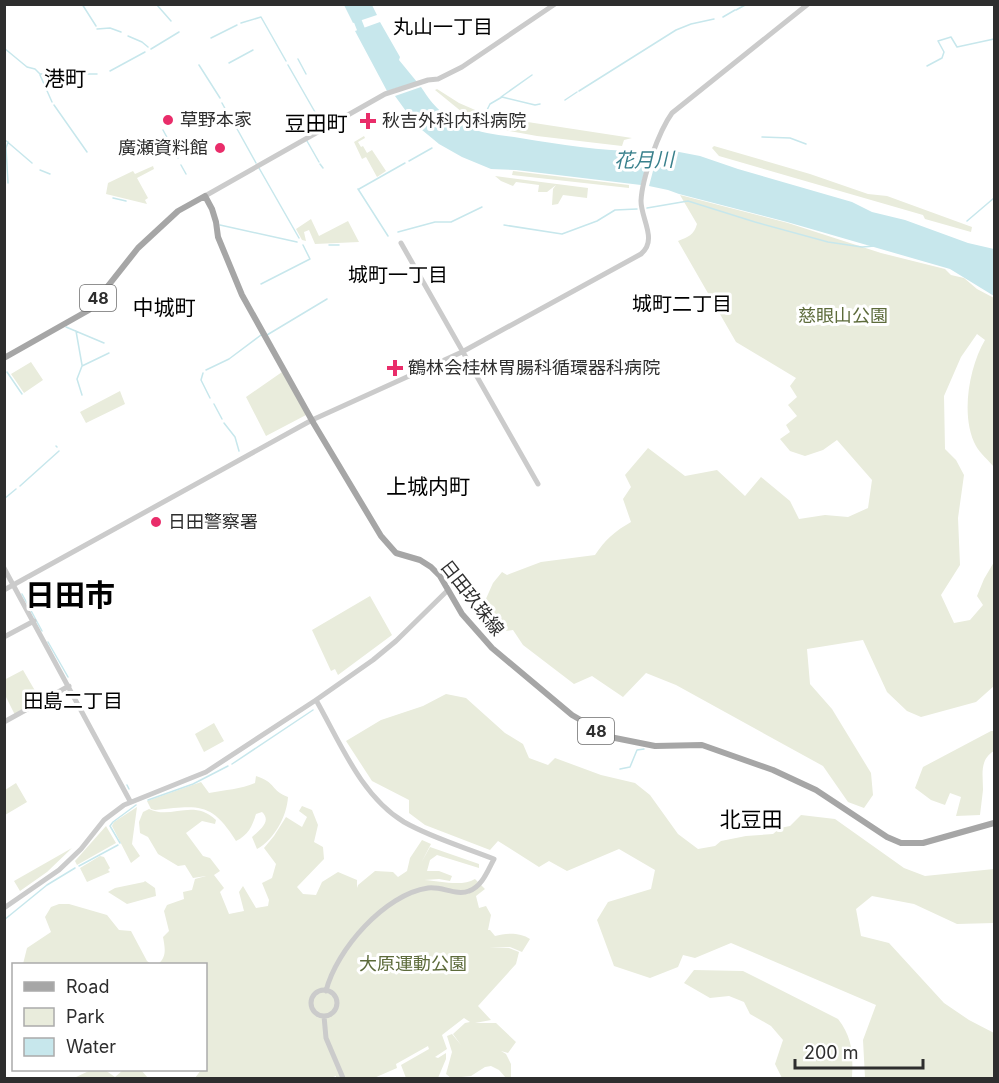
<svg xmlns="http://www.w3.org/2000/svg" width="999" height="1083" font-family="Inter,'Noto Sans JP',sans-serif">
  <rect width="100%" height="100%" fill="#fff"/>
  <path fill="#e9ecdc" d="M437 89 459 103 489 116 632 138 624 140 622 146 537 136 488 127V122L462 112 435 90Z
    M364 136 365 138 358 142 361 147 363 146 367 153 372 150 386 171 377 177 366 157 362 159 354 142Z
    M714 146 810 174 868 194 887 196 972 227 971 232 925 219 923 215 719 156 712 148Z
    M153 166 154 169 137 178 148 198 145 200 147 204 106 194 108 183 133 171 135 174Z
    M513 171 629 185V188L512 175Z
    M495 176 588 188 587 198 563 195 558 204 552 205 553 189 556 185 547 192H538L539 185 516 182 513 186 501 181Z
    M680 195 788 223 881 253 945 269 951 275 964 278 977 289 994 298V467C989 461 980 453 976 446 960 417 969 367 985 340L977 334 961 357 944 396 945 449 956 460 964 475 958 518 960 565 941 595 954 623 970 620 983 605 977 596 984 579 994 562V686L976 702 921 717 907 711 887 692 863 640 807 649 810 684 832 709 871 773 873 795 864 808 848 802 823 766 676 685 646 673 623 697 592 676 574 684 523 645 513 630 506 631 485 601 493 583 502 572 507 575 541 562 595 555C605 540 615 531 631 522L623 499 631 487 625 475 648 448 685 476 717 470 745 496 761 477 790 501 799 519 825 515 848 517 868 508 872 480 837 440 823 450 805 456 790 451 780 439 790 432 786 425 797 416 788 405 797 397 790 386 796 378 736 342 678 241C688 237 694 235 697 224Z
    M311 219 319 236 348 221 359 242 315 244 309 230 304 232 306 241 302 240 296 229Z
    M31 362 43 380 24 393 11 374Z
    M282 372 306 415 266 436 246 397Z
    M120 391 125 404 86 423 80 412Z
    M370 596 392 635 338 675 335 669 331 671 312 630Z
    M23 670 41 701 15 715 5 695 4 680Z
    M446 694 466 698 505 733 523 744 529 758 548 765 555 758 601 775 635 783 650 795 678 834 698 849 715 846 721 841 746 836 773 834 780 828 790 826 801 815 835 819 904 868 925 876 994 869V923L957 924 914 904 872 896 856 909 861 936 889 943 944 1003 969 1020 994 1033V1078H865L863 1040 876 1005 731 943 695 958 683 955 678 967 650 978 614 966 597 920 608 902 651 889 655 870 619 849 567 871 549 861 539 867 498 841 490 850 425 825 409 813V800L372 781 346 741 381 720 423 706Z
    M214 723 224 741 204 752 195 734Z
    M991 731H994V751C979 760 983 775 983 790 982 798 981 807 980 815L956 816 961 797 950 793 945 805 931 800 915 788 923 767Z
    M256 776C276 782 271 791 288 797 287 816 274 840 257 849L252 837C260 830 272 821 262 812L256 814C252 827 248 835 236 841 211 801 198 806 155 810L151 809 147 801 201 782 209 793C225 790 241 789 255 783Z
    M16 783 27 802 5 815V790Z
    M302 806 312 810 318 825 314 842 323 847 324 859 297 887 303 894 316 895 322 882 338 872 357 880V888L358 885 375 871 393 872 398 877 407 871 410 858 422 840 431 844 421 863 430 847 479 864V868L437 855 430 860 427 871H439L452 876 450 881 439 879 424 880C440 881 462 887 475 879L485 889 476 896 479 908 486 906 491 915 488 930H490L495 936C505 933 520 932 530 939L522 952 510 947 489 948H509L519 952 516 964 478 1006 491 1020 475 1023H496L516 1042 508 1053 501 1051 506 1054 511 1064V1078H506L499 1070 491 1066 485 1067 471 1076 451 1078 446 1074 452 1052 447 1036 452 1034 461 1045 453 1034 465 1023 470 1022 464 1018 442 1035 447 1049 435 1057 438 1058 446 1053V1059L438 1078H406L401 1065 429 1049 428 1046 396 1064 397 1068 374 1078H336V1076L330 1078H195L201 1070H206V964H158C167 957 165 948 163 937L169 931 164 911 167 905 184 899 183 892 192 890 195 879 206 876 193 878 185 865 178 866 158 854 148 837 140 833 139 822 143 812 149 809C171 820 193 798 216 820L215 824 202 821 186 833 203 856 210 858 220 871 214 875 224 888 220 892 229 914 244 911 239 892 243 886 256 908 268 906 269 900 262 883 272 878 276 864 264 848 274 836 286 817 302 827 307 817 299 811Z
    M137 807 132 844 140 856 131 863 112 826 114 822Z
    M106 826 116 843 77 865 75 861Z
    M72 848 47 872 20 891 14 881Z
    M100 856 104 857 110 868 108 870 110 872 87 882 80 868Z
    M145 881 155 888 156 896 127 904 108 892 115 888 144 882Z
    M59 904H69L107 915 119 930 131 931 147 961 151 964H23L27 948 51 932 45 917 51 907Z
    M694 970 743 971 838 1019C853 1038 853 1055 852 1078H782L775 1064 783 1040 771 1026 750 1014 744 1002 729 996 710 998 684 983Z
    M91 1070H105L115 1077 123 1070H141L148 1078H74Z"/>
  <path fill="#c7e7ec" d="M344 5H372L377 15 353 23Z
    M380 22 400 57 399 60 417 82 387 91 355 31Z
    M421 87C434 107 443 116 465 126 482 134 502 135 520 138 563 145 606 152 650 151L641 185 516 170 491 169 462 157 439 144 416 125 395 96Z
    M674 151 700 156 738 169 852 202 872 212 905 220 968 243 994 249V296L950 269 787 222 679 194 668 190 649 186 658 152Z"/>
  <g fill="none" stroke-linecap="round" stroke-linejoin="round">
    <path stroke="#c7e7ec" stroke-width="1.5" d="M82 4 96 26
      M157 5 171 21
      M736 10 747 4
      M723 17 735 10
      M241 23 261 17 286 61
      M97 29 110 28 121 32
      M128 36 142 42 148 47
      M211 38 237 25
      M4 48 27 67 35 69 40 74H97
      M151 49 179 32
      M298 59 306 74
      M229 63 253 50
      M199 65 220 98
      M288 65 323 126
      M927 66 942 58 944 52 938 41 951 37 957 47 994 39
      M110 71 145 52
      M40 75 52 102
      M579 91 676 30 691 24 714 19
      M501 97 532 75
      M565 100 577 92
      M222 103 228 114
      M54 105 87 152
      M485 114 490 104 502 97 535 105 540 104
      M236 127 256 163
      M163 130 178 158
      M762 137 790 138 806 144
      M4 139 32 163
      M307 141 319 162
      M409 161 432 148
      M320 164 323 168
      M181 165 186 174
      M259 168 299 238
      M40 170 50 174
      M8 183 6 148 8 142
      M358 189 388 236
      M359 189 405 163
      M113 198 126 201
      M647 208 688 201 755 222 828 242 862 247 875 246
      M967 221 994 198
      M220 225 297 242
      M504 225 562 234 597 221 615 210 637 209
      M398 232 435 222H451L482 207
      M329 245H339
      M261 284 310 259 303 245
      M66 327 104 343
      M76 331 82 365
      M267 335 327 299
      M206 370 229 359 261 335
      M7 372 22 394
      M203 373 201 380 210 398
      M82 395 77 379 82 366 109 353
      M214 404 222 419
      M224 423 235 437 239 451
      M56 446 57 447
      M20 486 59 451
      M4 499 16 489
      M22 594 42 631
      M48 642 68 677
      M232 764 313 710
      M620 769 630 767 637 750 644 749
      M127 785 129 789
      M148 800 193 784 228 766
      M120 843 110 826 113 822 136 805
      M79 866 118 845
      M4 920 47 885 75 868"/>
    <path stroke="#c7e7ec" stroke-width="8" d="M351 4 364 37"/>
    <path stroke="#cbcbcb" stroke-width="5" d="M205 196 385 94 428 80 438 79 462 67 555 4
      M401 243 538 484
      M4 568 130 801
      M4 590 312 420 462 352 641 254C658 240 641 219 641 201 642 178 659 131 672 113L808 4
      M4 637 34 621
      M316 700C340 742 361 796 404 822 432 838 464 847 494 859 488 870 482 887 469 891 456 896 442 886 428 888 385 894 336 950 326 991
      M4 722 69 686
      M4 908 59 870 81 849 104 820 124 805 206 772 316 700 373 660 396 641 448 590
      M311 1003a13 13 0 1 1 26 0a13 13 0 1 1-26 0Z
      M324 1016 326 1038 343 1078"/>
    <path stroke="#a6a6a6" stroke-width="6" d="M4 358 89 310 138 248 178 211 205 196 212 209 216 222 218 237 242 295 314 424 381 536 396 553 420 560 431 567 440 576 462 614 492 648 572 715 610 737 655 746 702 745 773 770 816 790 887 837 901 843H923L994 823"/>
  </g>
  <g fill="#e92d6a" stroke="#fff" stroke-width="2">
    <circle cx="168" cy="120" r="6"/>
    <path d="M365 112h6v6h6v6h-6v6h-6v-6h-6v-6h6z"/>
    <circle cx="220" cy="148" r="6"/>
    <path d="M392 359h6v6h6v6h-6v6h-6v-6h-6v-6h6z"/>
    <circle cx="156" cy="522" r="6"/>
  </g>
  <g text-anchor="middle" stroke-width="6" stroke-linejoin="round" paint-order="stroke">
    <g fill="#fff" stroke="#6d6d6d" stroke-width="1.5">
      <rect x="80" y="285" width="36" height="26" rx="4.5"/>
      <rect x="578" y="718" width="36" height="26" rx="4.5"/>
    </g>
    <g font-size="16" font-weight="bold" fill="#2e2e2e">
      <text x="98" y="304">48</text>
      <text x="596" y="737">48</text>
    </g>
    <g font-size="18" fill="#2e2e2e" stroke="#fff" text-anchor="start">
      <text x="180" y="126">草野本家</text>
      <text x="382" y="127">秋吉外科内科病院</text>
      <text x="208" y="154" text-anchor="end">廣瀬資料館</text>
      <text x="408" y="374">鶴林会桂林胃腸科循環器科病院</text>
      <text x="168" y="528">日田警察署</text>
    </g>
    <g font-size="18" fill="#5d6b3b" stroke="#fff">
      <text x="843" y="322">慈眼山公園</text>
      <text x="413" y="970">大原運動公園</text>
    </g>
    <g font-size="18" fill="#2e2e2e" stroke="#fff">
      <text transform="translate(472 598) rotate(52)" y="6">日田玖珠線</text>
    </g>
    <g font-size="20" fill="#000" stroke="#fff">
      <text x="443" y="34">丸山一丁目</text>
      <text x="398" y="282">城町一丁目</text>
      <text x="682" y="311">城町二丁目</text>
      <text x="73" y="708">田島二丁目</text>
    </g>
    <g font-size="20" font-style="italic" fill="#39808c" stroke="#fff">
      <text transform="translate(644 160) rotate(-1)" y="7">花月川</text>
    </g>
    <g font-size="21" fill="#000" stroke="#fff">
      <text x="65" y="86">港町</text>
      <text x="316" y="131">豆田町</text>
      <text x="164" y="315">中城町</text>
      <text x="428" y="494">上城内町</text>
      <text x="751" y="827">北豆田</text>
    </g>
    <g font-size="30" font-weight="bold" fill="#000" stroke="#fff">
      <text x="70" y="606">日田市</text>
    </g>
  </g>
  <rect width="999" height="1083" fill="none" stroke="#2e2e2e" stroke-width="12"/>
  <rect x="12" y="963" width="195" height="108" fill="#ffffff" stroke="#ababab" stroke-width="1.5"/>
  <rect x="24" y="982" width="30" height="9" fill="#a6a6a6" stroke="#ababab" stroke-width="1.5"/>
  <text x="66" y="993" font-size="18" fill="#2e2e2e">Road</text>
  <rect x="24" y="1008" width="30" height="18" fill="#e9ecdc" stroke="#ababab" stroke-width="1.5"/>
  <text x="66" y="1023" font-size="18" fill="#2e2e2e">Park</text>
  <rect x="24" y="1038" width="30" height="18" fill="#c7e7ec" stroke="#ababab" stroke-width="1.5"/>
  <text x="66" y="1053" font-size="18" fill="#2e2e2e">Water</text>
  <path d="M795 1059v9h128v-9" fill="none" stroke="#2e2e2e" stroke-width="3"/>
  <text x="804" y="1059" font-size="18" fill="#2e2e2e" stroke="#ffffff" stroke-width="4.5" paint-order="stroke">200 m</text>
</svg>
